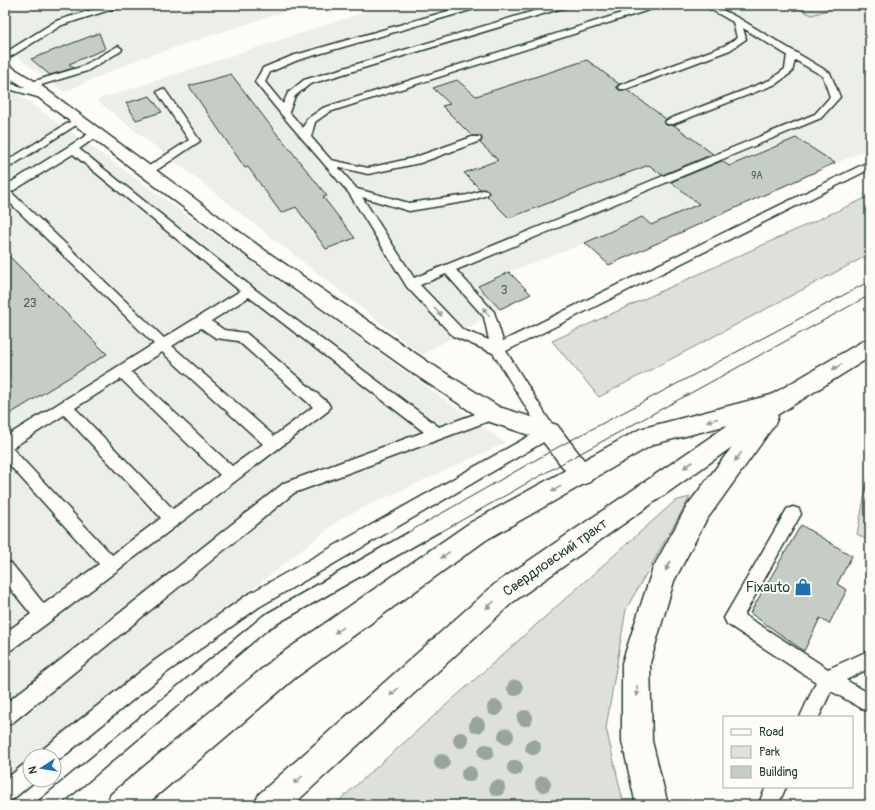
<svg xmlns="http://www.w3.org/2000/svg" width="875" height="810" font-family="Pangolin,sans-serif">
  <rect width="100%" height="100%" fill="#fdfcf7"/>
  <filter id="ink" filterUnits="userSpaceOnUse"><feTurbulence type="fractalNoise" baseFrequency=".025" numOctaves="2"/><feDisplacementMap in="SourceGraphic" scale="8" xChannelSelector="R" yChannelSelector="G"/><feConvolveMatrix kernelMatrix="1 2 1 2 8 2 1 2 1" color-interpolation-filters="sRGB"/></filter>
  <g filter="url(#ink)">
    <path fill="#eceee9" d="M5 5H305L139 59 64 92 5 48Z
      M387 5H870V148L609 265 585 243 509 272 531 294 500 309 422 355 96 100Z
      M5 92H15L505 443 343 517 42 756H30V765L5 785Z"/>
    <path fill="#dde0db" stroke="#7e8e88" d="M791 5H843L812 15Z
      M870 196V254L599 397 552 341Z
      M870 468V542L857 534Z
      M690 497 626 609 606 728 624 805H334L675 501Z"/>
    <path fill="#c6cdc7" stroke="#1f3d34" d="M99 33 105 49 69 64 74 68 50 75 31 59Z
      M587 60 619 84 616 87 619 90H627L666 119 664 122 666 125H674L713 154 662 175 649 165 509 218 487 196 489 194 488 190 480 189 464 173 498 160 480 143 482 140 481 136H472L442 106 450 104 433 88 457 80 476 96Z
      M231 74 280 138H281L327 196 323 197 355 238 326 249 296 207 281 213 248 167 245 168 189 86Z
      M150 96 162 112 136 120 126 103Z
      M796 138 835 163 609 265 585 243 642 217 651 225 699 204 671 182 722 161 729 166Z
      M5 252 107 354 5 417Z
      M509 272 531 294 500 309 478 286Z
      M801 525 852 556 837 584 847 590 829 624 820 618 804 651 750 613Z"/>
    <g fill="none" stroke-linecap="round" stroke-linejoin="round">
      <g stroke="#1f3d34" stroke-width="3">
        <path id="lane" d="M108 5H120L119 7 62 25 5 60V53L56 21Z
          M469 5H482L481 7 298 60 270 72 265 82 283 104 288 93 304 80 554 5H567L566 7 310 84 295 96 289 112 303 128 307 119 323 108 647 5H659L658 7 329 112 315 122 311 137 331 160 368 168 413 158 472 137H480L481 139 480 141 420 163 368 174 338 167 357 189 409 203 468 195 483 190 487 191 488 193 487 195 470 201 409 211 362 197 414 278 815 114 830 97 823 76 795 60 792 72 776 84 673 124H667L665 122 667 120 770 80 785 69 787 55 743 28 746 39 730 50 626 89H620L618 87 620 85 724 46 737 38 733 22 703 5H713L740 19 830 73 840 97 821 118 456 270 494 312 503 341 866 163 870 162V169L506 351 554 428 556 432 554 436 259 607 166 673 54 764V756H40L43 749 154 661 247 595 540 430 493 353 453 336 407 287 349 193 281 114 255 82 263 68 292 56ZM446 274 484 317 489 340 463 330 420 285Z
          M118 46 122 49 121 51 87 71 31 88 26 85 28 83 81 67Z
          M5 82 44 93 46 95 41 98 5 88Z
          M162 89 165 90 200 141 151 174 147 175 142 172 143 170 189 140 157 92Z
          M78 117 81 118 83 120 81 122 5 170V162Z
          M95 130 99 131 100 133 99 135 79 149 253 288 439 427 492 408 497 410 499 414 497 418 294 493 12 723 5 725V704L284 483 424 432 249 297 211 321 224 330 246 333 328 403 330 407 328 411 49 622 11 650 5 653V633L31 614 5 582V561L11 563 44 604 99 564 5 460V437L154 344 5 198V186ZM73 154 240 291 164 338 11 192ZM201 328 216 338 238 341 313 407 274 436 172 346ZM162 352 263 444 232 466 131 372ZM121 379 220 475 173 509 75 408ZM64 415 161 518 112 555 12 448Z
          M793 507 799 509 801 514 744 615 828 669 870 650V668L846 680 870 694V713L831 691 819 717H800L816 682 727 624 724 618 787 509Z
          M30 762V780H36L12 800 5 803V780L23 765Z
          M766 787H786L778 805H758Z"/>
      </g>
      <g stroke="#1f3d34" stroke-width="3">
        <path id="street" d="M5 65 10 66 36 82 263 249 428 362 499 407 557 425 590 468 594 475 590 482 582 485 574 482 541 439 484 420 414 374 249 257 26 88 5 75Z"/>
      </g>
      <g stroke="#1f3d34" stroke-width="3">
        <path id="primary" d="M870 339V357L777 415 778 417 775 424 705 522 674 581 650 663 652 741 668 805H636L622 741V663L653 568 687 506 732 447 513 602 293 805H254L259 794 495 584 728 425 654 444 486 540 295 678 146 805H106L111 794 275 658 468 524 640 429 771 395 863 341Z"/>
      </g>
      <use href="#lane" fill="#fdfcf7" fill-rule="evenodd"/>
      <use href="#street" fill="#fdfcf7" fill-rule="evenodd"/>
      <use href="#primary" fill="#fdfcf7" fill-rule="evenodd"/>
      <path stroke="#1f3d34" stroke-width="1" d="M407 533 560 446 870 281
        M439 533 570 459 870 295"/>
      <path stroke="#1f3d34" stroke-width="1.5" d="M33 805 263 615 408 532
        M61 805 269 629 440 532"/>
    </g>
    <g fill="#98a59e">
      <circle cx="515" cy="688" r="8"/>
      <circle cx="495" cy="708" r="8"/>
      <circle cx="525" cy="718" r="8"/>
      <circle cx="477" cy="725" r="8"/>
      <circle cx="506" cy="736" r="8"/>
      <circle cx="461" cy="740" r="8"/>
      <circle cx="533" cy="747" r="8"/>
      <circle cx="486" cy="752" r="8"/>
      <circle cx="442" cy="762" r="8"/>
      <circle cx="515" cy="768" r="8"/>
      <circle cx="469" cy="774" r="8"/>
      <circle cx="543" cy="784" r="8"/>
      <circle cx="497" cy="788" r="8"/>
    </g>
    <defs><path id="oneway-solid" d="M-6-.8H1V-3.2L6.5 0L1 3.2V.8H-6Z"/></defs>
    <g fill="#8e9c96">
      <use href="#oneway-solid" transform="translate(438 312) rotate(46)"/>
      <use href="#oneway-solid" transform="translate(486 312) rotate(-127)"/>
      <use href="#oneway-solid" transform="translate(837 367) rotate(149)"/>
      <use href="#oneway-solid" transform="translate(712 420) rotate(166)"/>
      <use href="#oneway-solid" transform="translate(738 457) rotate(126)"/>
      <use href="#oneway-solid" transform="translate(688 465) rotate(145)"/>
      <use href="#oneway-solid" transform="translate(556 489) rotate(151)"/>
      <use href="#oneway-solid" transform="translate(445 555) rotate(145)"/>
      <use href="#oneway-solid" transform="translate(668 566) rotate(119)"/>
      <use href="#oneway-solid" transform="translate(490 605) rotate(138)"/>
      <use href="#oneway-solid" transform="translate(339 630) rotate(145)"/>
      <use href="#oneway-solid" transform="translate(637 691) rotate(89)"/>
      <use href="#oneway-solid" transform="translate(394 692) rotate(138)"/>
      <use href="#oneway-solid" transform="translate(298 780) rotate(138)"/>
    </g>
  </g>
  <defs>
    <g id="shop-bare" transform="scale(1.38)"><path d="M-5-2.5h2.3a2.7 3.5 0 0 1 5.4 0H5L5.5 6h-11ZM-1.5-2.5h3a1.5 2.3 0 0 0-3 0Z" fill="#1f6fb2" stroke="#fdfcf7" stroke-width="2.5" paint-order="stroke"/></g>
  </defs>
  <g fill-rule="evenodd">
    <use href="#shop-bare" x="803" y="587"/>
  </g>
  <g text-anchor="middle" stroke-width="4" stroke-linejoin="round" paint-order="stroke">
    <g font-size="10" fill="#496159">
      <text x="757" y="179">9А</text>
    </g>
    <g font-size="12" fill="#496159">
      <text x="504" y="294">3</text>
      <text x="30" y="307">23</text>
    </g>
    <g font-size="14" fill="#1f3d34" stroke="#fdfcf7">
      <text transform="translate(555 557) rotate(-35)" y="5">Свердловский тракт</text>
    </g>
    <g font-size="14" fill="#1f3d34" stroke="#fdfcf7" text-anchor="end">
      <text x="790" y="592">Fixauto</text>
    </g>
  </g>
  <rect width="875" height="810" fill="none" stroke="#fdfcf7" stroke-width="20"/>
  <rect x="10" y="10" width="855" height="790" fill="none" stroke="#1f3d34" stroke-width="1.5" filter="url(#ink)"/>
  <rect x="723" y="716" width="130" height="72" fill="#fdfcf7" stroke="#a4b0a9"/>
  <rect x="731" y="729" width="20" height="6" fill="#fdfcf7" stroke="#a4b0a9"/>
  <text x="759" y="736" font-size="12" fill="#1f3d34">Road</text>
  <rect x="731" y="746" width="20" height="12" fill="#dde0db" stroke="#a4b0a9"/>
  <text x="759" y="756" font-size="12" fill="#1f3d34">Park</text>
  <rect x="731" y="766" width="20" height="12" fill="#c6cdc7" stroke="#a4b0a9"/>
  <text x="759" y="776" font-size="12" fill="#1f3d34">Building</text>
  <g transform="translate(42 768) rotate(258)"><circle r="19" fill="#fdfcf7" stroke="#a4b0a9"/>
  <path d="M0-3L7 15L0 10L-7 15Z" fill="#1f6fb2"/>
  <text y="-6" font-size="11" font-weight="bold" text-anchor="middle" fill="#1f3d34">N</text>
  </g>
</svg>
